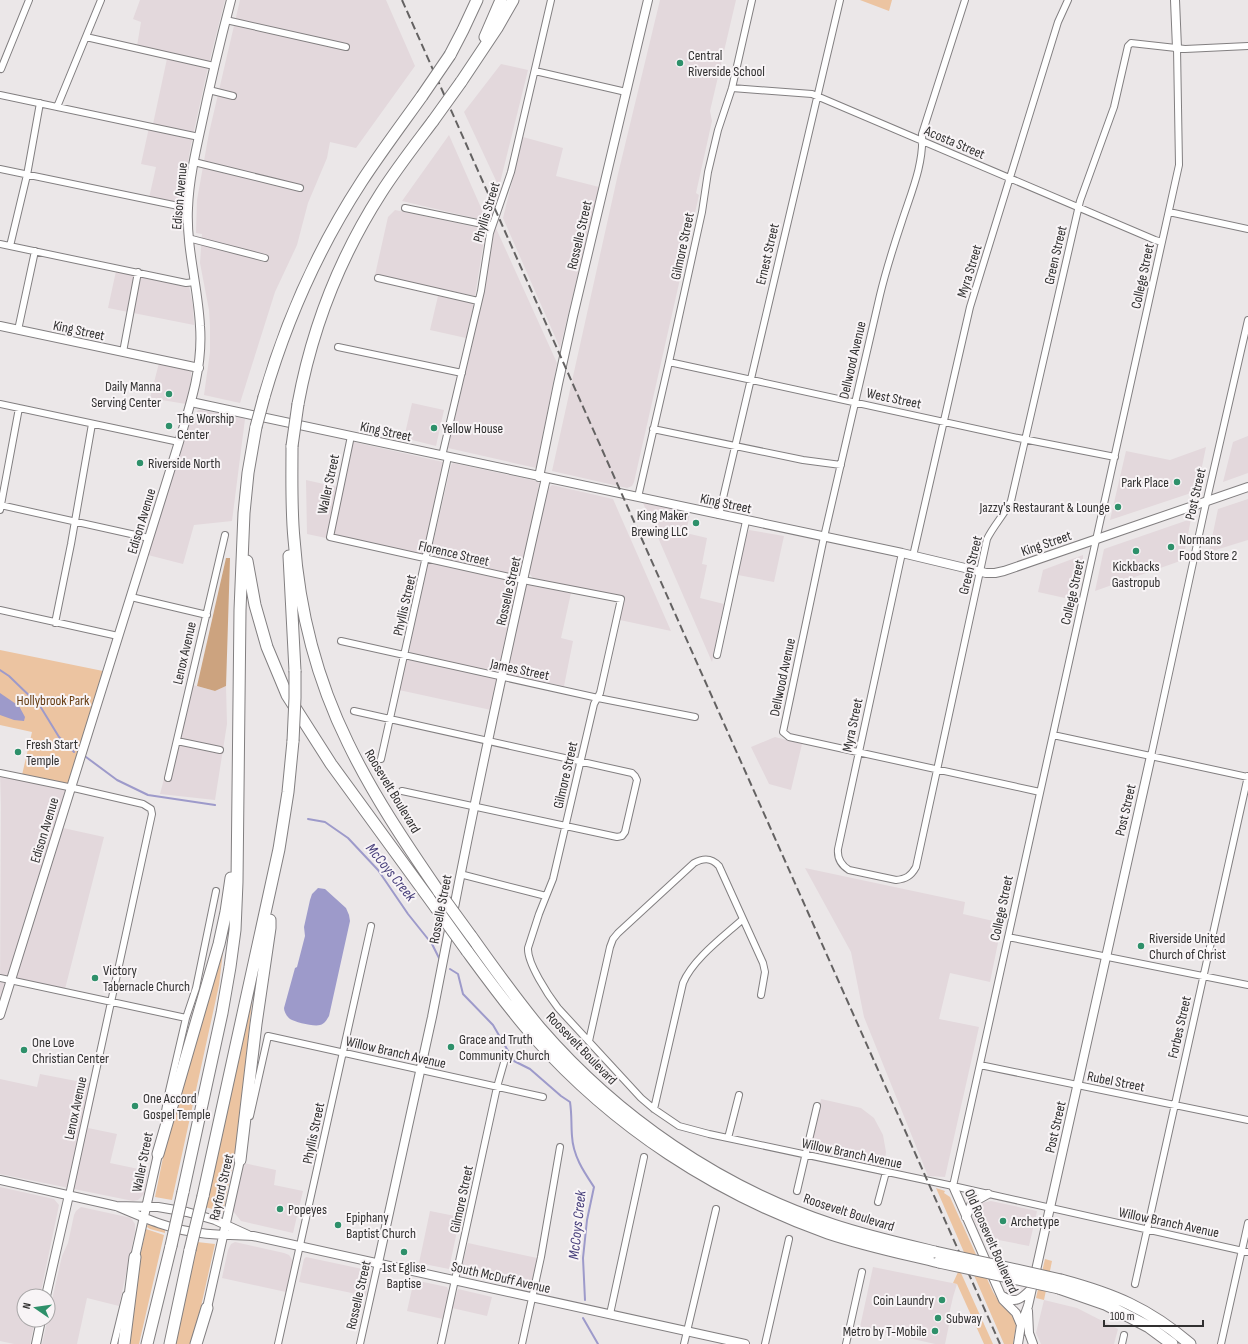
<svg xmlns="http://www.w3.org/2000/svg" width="1248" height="1344" font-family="'Sofia Sans Condensed',sans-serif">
  <rect width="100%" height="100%" fill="#ebe7e8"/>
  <path fill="#e3d8dc" d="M140 0H225L209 63 191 144 181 205 149 198 156 167 141 164 150 123 153 124 168 54 137 46 141 22 133 19Z
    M240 0H386L415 66 356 148 330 142 327 158 308 203 297 245 275 292 269 311 240 403 204 395 210 352V326L209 310 200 263 202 234 196 233 197 200 209 133Z
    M660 0H736L710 111 712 121 696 193 699 195 634 482 632 486 627 488 552 471 618 174Z
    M501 64 528 70 499 187 464 112Z
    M449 135 486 219H478L402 201Z
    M523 137 563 148 556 176 599 187 560 348 503 218Z
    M395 210 480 228 485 234 475 296 375 275 388 217Z
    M495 226 557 363 536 468 448 448 481 306Z
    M116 271 189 286 193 306 194 325 108 308Z
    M438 296 474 303 466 338 430 330Z
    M159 363 189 370 191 372V379L186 404 150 398Z
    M412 403 444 410 436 446 404 438Z
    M198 410H202L245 419 232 521 194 525 183 564 148 555 185 435 191 421Z
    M1248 436V473L1223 482 1233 442Z
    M354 442 443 462 441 480 424 553 421 555 337 536 333 531 352 445Z
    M1206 447 1197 491 1110 520 1126 451 1170 460Z
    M453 463 537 481 541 485 520 574 517 576 434 557 431 552 451 465Z
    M306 480 337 487 326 538 307 534Z
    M552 485 613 499 671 631 620 620 624 598 533 578 529 573 548 489Z
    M1248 499V540L1209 552 1218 509Z
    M643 503 690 513 686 533 707 538 702 564 707 565 700 598 724 604 712 662Z
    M1191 519 1183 560 1095 591 1104 549Z
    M749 530 784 536 774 582 738 575 746 537Z
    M1083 555V559L1074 600 1038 592 1043 570Z
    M431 563 517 582 519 585 500 669 496 672 412 655 409 650 428 564Z
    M528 585 571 593 561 638 573 641 564 686 508 675 507 671 525 586Z
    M409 659 496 677 498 680 491 710 399 690 406 661Z
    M189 684 215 691 226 686 227 724 215 800 160 794Z
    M775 737 802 744 791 790 769 784 751 747Z
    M0 771 68 785 0 1000 1 806Z
    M63 828 104 837 65 989 15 978Z
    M805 868 965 902 963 914 1002 923 990 982 950 973 939 1019 979 1027 945 1177 928 1176 864 1017 851 952Z
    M40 1074 97 1085 88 1128 117 1134 110 1163 148 1171 144 1194 138 1200 133 1201 0 1174V1079L37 1087Z
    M821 1099 861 1108 874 1118 883 1135 886 1152 884 1169 809 1152Z
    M244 1163 276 1170 274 1185 303 1191 293 1233 241 1221 233 1211Z
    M0 1187 54 1199 59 1205 40 1296H24V1320H35L30 1344H14L0 1341Z
    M991 1201 1037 1211 1029 1246 983 1237 974 1220 973 1214 975 1208 981 1203Z
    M81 1207 127 1217 131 1218 135 1224V1232L119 1306 87 1298 77 1344H42L62 1256 68 1243 74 1215 76 1211Z
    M430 1211 460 1217 449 1269 419 1263Z
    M235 1242 284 1253 289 1255 293 1261 286 1292 222 1278 228 1250 231 1244Z
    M468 1243 537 1258 532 1282 528 1287 463 1272 461 1269Z
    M306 1257 367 1270 370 1274 366 1296 299 1282 304 1259Z
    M873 1267 957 1284 953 1297 948 1319 950 1320 945 1344H935L860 1327Z
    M414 1280 447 1287 449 1292 443 1319 407 1311Z
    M458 1289 492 1297 487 1316 452 1308Z
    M1044 1300 1077 1308 1118 1329 1114 1344H1041L1036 1333Z"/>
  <path fill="#ecc4a1" d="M860 0H892L889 11Z
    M0 650 103 671 68 785 22 775 32 732 0 725Z
    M226 927 219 985 172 1200 155 1197 169 1128Z
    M254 982 237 1144 223 1212 205 1207Z
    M936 1188 945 1191 944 1193 950 1197 993 1292 1001 1305 1010 1313 1014 1319 1016 1326 1013 1344H1004Z
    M148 1224 165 1230V1233L150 1229 147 1227Z
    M146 1229 164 1235 139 1344H129L139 1261Z
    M197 1242 215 1244 200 1311 190 1344H175Z
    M1045 1259 1052 1261 1044 1300 1036 1298Z
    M958 1272 961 1273 993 1344H984L957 1284 953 1283Z"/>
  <path fill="#cca37f" d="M226 558H230L226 686 215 691 197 686Z"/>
  <path fill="#9d9aca" d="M0 693 19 706 25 717 24 721 14 720 0 715Z
    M318 888 325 889 346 908 349 915 350 921 329 1016C327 1019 325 1024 320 1025 314 1027 295 1022 290 1019 286 1016 284 1011 284 1008L295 968 297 967 305 936 304 927 310 900 312 894Z"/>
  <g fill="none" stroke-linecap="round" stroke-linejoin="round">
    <path stroke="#9d9aca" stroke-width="2" d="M0 670 9 676 40 706 59 737 74 752
      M86 757 117 780 148 795 215 805
      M308 819 325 822 348 838 378 870 408 914 432 944 440 960
      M450 969 458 974 463 994 493 1025 514 1061 530 1069 561 1096 570 1102C572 1115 571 1124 572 1136 573 1156 584 1172 594 1187L587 1220 583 1258 585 1300
      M583 1318 598 1344"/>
    <g stroke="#827f80" stroke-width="8">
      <path id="street" d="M965 0 922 134C924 164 911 193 902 221 894 245 886 270 880 295L824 537 783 732 789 737 1040 792
        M226 20 346 47
        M86 37 214 66
        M1 69 29 0
        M535 71 626 92
        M732 88 812 94 1155 240 1162 242
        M209 90 233 96
        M0 95 199 137
        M57 107 101 0
        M194 162 300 188
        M0 169 188 208
        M405 208 492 226
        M1169 212 1248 229
        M188 238 265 258
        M0 244 186 283 195 282
        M10 246 27 175 40 103
        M378 278 478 301
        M18 330 35 251
        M338 347 462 373
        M123 352 138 272
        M669 362 1018 438 1115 457
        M0 404 179 442
        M653 429 803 460 841 465
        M351 436 330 537 523 580 621 599 600 693 594 704 553 879 539 914 528 948C527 963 548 995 558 1008L641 1098 654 1109 679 1126 709 1134 953 1186 1248 1252
        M442 456 481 291 490 233 511 172 551 0
        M638 497 669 362 702 212 708 172 718 130 732 88 752 0
        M0 505 149 538
        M0 510 19 408
        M719 515 840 0
        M902 553 838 849C837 859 841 865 849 870L896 880C906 879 911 876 916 867L987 539C994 525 1004 515 1011 501L1080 201 1114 107 1128 46 1131 43 1185 49 1248 46
        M913 556 970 307 1058 22 1068 0
        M131 597 207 615
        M0 610 118 636
        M55 623 71 544 92 424
        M341 641 598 698 695 717
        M717 655 746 521
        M354 711 632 773 635 776 637 780 625 832 622 836 617 837 402 791
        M1053 735 1248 777
        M177 741 220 750
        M1151 756 1204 512 1248 320
        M381 759 448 457
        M0 773 78 789 143 804 151 809 152 814 69 1195
        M168 778 225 535
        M460 874 546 896
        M1008 937 1248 985
        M0 978 186 1018
        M589 1041 610 947 613 939 618 933 694 863C703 858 711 857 719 866L763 963 765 972 761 995
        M980 1065 1248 1120
        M654 1109 683 983C693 959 723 937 743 919
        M164 1116 169 1091 186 1018 196 988 216 891
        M250 1116 268 1036 543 1097
        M728 1138 739 1095
        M953 1186 1179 165 1177 48
        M797 1191 817 1106
        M878 1202 886 1172
        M1135 1284 1248 776
        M610 1314 644 1157
        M114 1344 126 1295
        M278 1344 371 926
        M360 1344 378 1263
        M441 1344 497 1087 505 1059
        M522 1344 541 1257 560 1147
        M684 1344 716 1209
        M765 1344 789 1239
        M846 1344 862 1272
        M1122 1344 1124 1335
        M1221 1344 1248 1223"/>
    </g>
    <g stroke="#827f80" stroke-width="10">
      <path id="secondary" d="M1175 0 1177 48
        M0 326 199 368
        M191 402 902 553 986 573H995L1004 571 1248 487
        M539 477 558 384 573 316 648 0
        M453 913C481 768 513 623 546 478
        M0 1015 179 442C191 403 203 366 200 326 198 286 186 248 188 208 189 181 195 154 201 127 210 84 220 42 231 0
        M0 1180 116 1206 158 1207 187 1212 215 1220 248 1235
        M953 1186 1003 1300 1016 1313 1021 1325
        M116 1206C144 1218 171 1230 201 1233 218 1236 236 1234 253 1236L745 1344
        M966 1217 972 1203 988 1194
        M135 1257 158 1154
        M378 1263 432 1017 450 925
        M1001 1295C1016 1305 1021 1299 1032 1288
        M46 1296 69 1195
        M207 1308 240 1160
        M1028 1311 1029 1333 1033 1344
        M36 1344 41 1320
        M1018 1344 1021 1325 1028 1306 1151 756"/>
    </g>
    <g stroke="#827f80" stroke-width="13">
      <path id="highway" d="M485 37 501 0
        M450 55 463 30 477 0
        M461 82 497 28 513 0
        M264 397C286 321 319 247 362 181 381 152 402 124 422 96
        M298 404C312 328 340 257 381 193 397 168 415 145 433 121
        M292 446C292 477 291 508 294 539 299 609 317 680 348 743 373 795 406 844 439 892
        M289 556 295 671
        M247 561 255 605 267 647 287 695 331 764 436 908
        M471 936C493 967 515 998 540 1028 617 1117 720 1188 833 1225 866 1236 901 1244 935 1252
        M467 951C489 981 510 1010 534 1037 614 1127 715 1193 828 1233 864 1245 902 1253 939 1262
        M158 1154 219 944 226 912 231 878
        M240 1160 256 1024 270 928V920
        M183 1192 222 1013 230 967 235 930 237 882 240 610 244 513 248 473 256 427
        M203 1196 279 849 288 792 293 741
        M1061 1280C1113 1294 1148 1308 1190 1344
        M1059 1288 1105 1304 1149 1327 1172 1344
        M124 1344 135 1257
        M147 1344 171 1246
        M170 1344 190 1250
        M196 1344 207 1308"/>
    </g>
    <use href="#street" stroke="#fff" stroke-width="6"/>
    <use href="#secondary" stroke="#fff" stroke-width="8"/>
    <use href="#highway" stroke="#fff" stroke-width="11"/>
    <path stroke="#646262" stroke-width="2" stroke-dasharray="8 4" stroke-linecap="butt" d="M402 0 1000 1344"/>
    <g stroke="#827f80" stroke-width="13" stroke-linecap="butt">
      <path id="highway-bridge" d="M422 96 450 55
        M433 121 461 82
        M256 427 264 397
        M292 446 298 404
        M293 741 295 698V671
        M439 892 471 936
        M436 908 467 951
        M171 1246 183 1192
        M190 1250 203 1196
        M935 1252 1061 1280
        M939 1262 1059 1288"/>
    </g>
    <use href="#highway-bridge" stroke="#fff" stroke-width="11"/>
  </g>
  <g fill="#2e906a" stroke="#f8f4f6" stroke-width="1.5">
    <circle cx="680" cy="63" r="4"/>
    <circle cx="169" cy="394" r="4"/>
    <circle cx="169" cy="426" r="4"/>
    <circle cx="434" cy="428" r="4"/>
    <circle cx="140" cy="463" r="4"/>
    <circle cx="1177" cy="482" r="4"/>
    <circle cx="1118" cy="507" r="4"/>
    <circle cx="696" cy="523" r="4"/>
    <circle cx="1171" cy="547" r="4"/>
    <circle cx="1136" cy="551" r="4"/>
    <circle cx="18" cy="752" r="4"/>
    <circle cx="1141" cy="946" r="4"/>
    <circle cx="95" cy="978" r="4"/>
    <circle cx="451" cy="1047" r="4"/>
    <circle cx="24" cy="1050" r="4"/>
    <circle cx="135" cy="1106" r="4"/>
    <circle cx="280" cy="1209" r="4"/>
    <circle cx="1003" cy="1221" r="4"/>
    <circle cx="338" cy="1225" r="4"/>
    <circle cx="404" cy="1252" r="4"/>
    <circle cx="942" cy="1300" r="4"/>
    <circle cx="938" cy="1318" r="4"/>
    <circle cx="935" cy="1331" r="4"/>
  </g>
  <g text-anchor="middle" stroke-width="4" stroke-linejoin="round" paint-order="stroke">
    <g font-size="14" fill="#313030" stroke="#f8f4f6" text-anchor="start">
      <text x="688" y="60">Central<tspan x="688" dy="16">Riverside School</tspan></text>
      <text x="161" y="391" text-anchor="end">Daily Manna<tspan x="161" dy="16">Serving Center</tspan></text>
      <text x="177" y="423">The Worship<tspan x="177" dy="16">Center</tspan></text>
      <text x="442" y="433">Yellow House</text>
      <text x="148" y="468">Riverside North</text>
      <text x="1169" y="487" text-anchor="end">Park Place</text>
      <text x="1110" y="512" text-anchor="end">Jazzy's Restaurant &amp; Lounge</text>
      <text x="688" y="520" text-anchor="end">King Maker<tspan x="688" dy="16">Brewing LLC</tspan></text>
      <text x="1179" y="544">Normans<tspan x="1179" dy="16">Food Store 2</tspan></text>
      <text x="1136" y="571" text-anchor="middle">Kickbacks<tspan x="1136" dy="16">Gastropub</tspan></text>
      <text x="26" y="749">Fresh Start<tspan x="26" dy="16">Temple</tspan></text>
      <text x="1149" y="943">Riverside United<tspan x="1149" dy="16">Church of Christ</tspan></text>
      <text x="103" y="975">Victory<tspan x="103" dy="16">Tabernacle Church</tspan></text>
      <text x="459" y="1044">Grace and Truth<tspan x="459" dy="16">Community Church</tspan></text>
      <text x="32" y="1047">One Love<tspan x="32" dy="16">Christian Center</tspan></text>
      <text x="143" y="1103">One Accord<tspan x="143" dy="16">Gospel Temple</tspan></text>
      <text x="288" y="1214">Popeyes</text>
      <text x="346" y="1222">Epiphany<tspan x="346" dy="16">Baptist Church</tspan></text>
      <text x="1011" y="1226">Archetype</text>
      <text x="404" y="1272" text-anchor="middle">1st Eglise<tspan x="404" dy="16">Baptise</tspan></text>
      <text x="934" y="1305" text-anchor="end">Coin Laundry</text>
      <text x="946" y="1323">Subway</text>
      <text x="927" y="1336" text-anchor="end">Metro by T-Mobile</text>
    </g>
    <g font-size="14" fill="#313030" stroke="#f8f4f6">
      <text transform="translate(955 142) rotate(23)" y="5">Acosta Street</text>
      <text transform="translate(179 196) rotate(-85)" y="5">Edison Avenue</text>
      <text transform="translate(486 212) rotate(-73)" y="5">Phyllis Street</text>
      <text transform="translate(579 235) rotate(-77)" y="5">Rosselle Street</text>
      <text transform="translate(682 246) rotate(-78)" y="5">Gilmore Street</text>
      <text transform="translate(767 254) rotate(-77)" y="5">Ernest Street</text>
      <text transform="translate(1055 255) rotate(-77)" y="5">Green Street</text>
      <text transform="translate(969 271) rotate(-73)" y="5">Myra Street</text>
      <text transform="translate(1142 276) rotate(-78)" y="5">College Street</text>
      <text transform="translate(79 330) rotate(12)" y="5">King Street</text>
      <text transform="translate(852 360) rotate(-77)" y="5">Dellwood Avenue</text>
      <text transform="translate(894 398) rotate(12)" y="5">West Street</text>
      <text transform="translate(386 431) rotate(12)" y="5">King Street</text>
      <text transform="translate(328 484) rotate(-78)" y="5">Waller Street</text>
      <text transform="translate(1195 494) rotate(-77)" y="5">Post Street</text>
      <text transform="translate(726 503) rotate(12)" y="5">King Street</text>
      <text transform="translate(141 521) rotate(-73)" y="5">Edison Avenue</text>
      <text transform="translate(1046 543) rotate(-19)" y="5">King Street</text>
      <text transform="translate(454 553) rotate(13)" y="5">Florence Street</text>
      <text transform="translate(970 565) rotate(-76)" y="5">Green Street</text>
      <text transform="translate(508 591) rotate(-77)" y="5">Rosselle Street</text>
      <text transform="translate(1072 592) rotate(-77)" y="5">College Street</text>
      <text transform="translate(404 605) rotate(-77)" y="5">Phyllis Street</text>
      <text transform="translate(184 653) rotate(-77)" y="5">Lenox Avenue</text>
      <text transform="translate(520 669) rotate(12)" y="5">James Street</text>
      <text transform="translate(782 677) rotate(-78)" y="5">Dellwood Avenue</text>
      <text transform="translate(852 725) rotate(-78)" y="5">Myra Street</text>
      <text transform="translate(565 775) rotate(-77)" y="5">Gilmore Street</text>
      <text transform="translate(393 791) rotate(59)" y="5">Roosevelt Boulevard</text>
      <text transform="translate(1125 810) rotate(-77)" y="5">Post Street</text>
      <text transform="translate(44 830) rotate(-73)" y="5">Edison Avenue</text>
      <text transform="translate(1001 908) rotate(-78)" y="5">College Street</text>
      <text transform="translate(440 909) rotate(-79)" y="5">Rosselle Street</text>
      <text transform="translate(1179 1027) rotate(-77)" y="5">Forbes Street</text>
      <text transform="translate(582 1048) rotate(46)" y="5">Roosevelt Boulevard</text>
      <text transform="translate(396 1052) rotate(13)" y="5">Willow Branch Avenue</text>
      <text transform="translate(1116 1081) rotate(11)" y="5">Rubel Street</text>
      <text transform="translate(75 1108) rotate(-78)" y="5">Lenox Avenue</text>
      <text transform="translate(1055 1127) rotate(-77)" y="5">Post Street</text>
      <text transform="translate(313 1133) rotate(-78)" y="5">Phyllis Street</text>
      <text transform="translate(852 1153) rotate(12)" y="5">Willow Branch Avenue</text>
      <text transform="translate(142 1162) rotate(-79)" y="5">Waller Street</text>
      <text transform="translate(221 1187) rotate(-77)" y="5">Rayford Street</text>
      <text transform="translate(461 1199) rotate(-78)" y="5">Gilmore Street</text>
      <text transform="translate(849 1212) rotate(18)" y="5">Roosevelt Boulevard</text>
      <text transform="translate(1169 1222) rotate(12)" y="5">Willow Branch Avenue</text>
      <text transform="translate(992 1241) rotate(66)" y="5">Old Roosevelt Boulevard</text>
      <text transform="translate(501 1277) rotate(13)" y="5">South McDuff Avenue</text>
      <text transform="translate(358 1295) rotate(-77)" y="5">Rosselle Street</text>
    </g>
    <g font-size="14" fill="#653c12" stroke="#f8f4f6">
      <text x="53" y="705">Hollybrook Park</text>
    </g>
    <g font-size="15" font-style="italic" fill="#443c79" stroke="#f8f4f6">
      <text transform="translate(391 872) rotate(51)" y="5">McCoys Creek</text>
      <text transform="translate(577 1225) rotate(-84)" y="5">McCoys Creek</text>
    </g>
  </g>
  <g transform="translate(36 1308) rotate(283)"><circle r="19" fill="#f8f4f6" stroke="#a8a6a7"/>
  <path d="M0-3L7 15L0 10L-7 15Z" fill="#2e906a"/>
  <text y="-6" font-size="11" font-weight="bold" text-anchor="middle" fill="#313030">N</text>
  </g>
  <path d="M1104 1320v6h99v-6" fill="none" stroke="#313030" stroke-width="2"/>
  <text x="1110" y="1320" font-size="12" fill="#313030" stroke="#f8f4f6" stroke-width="3" paint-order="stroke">100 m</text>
</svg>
